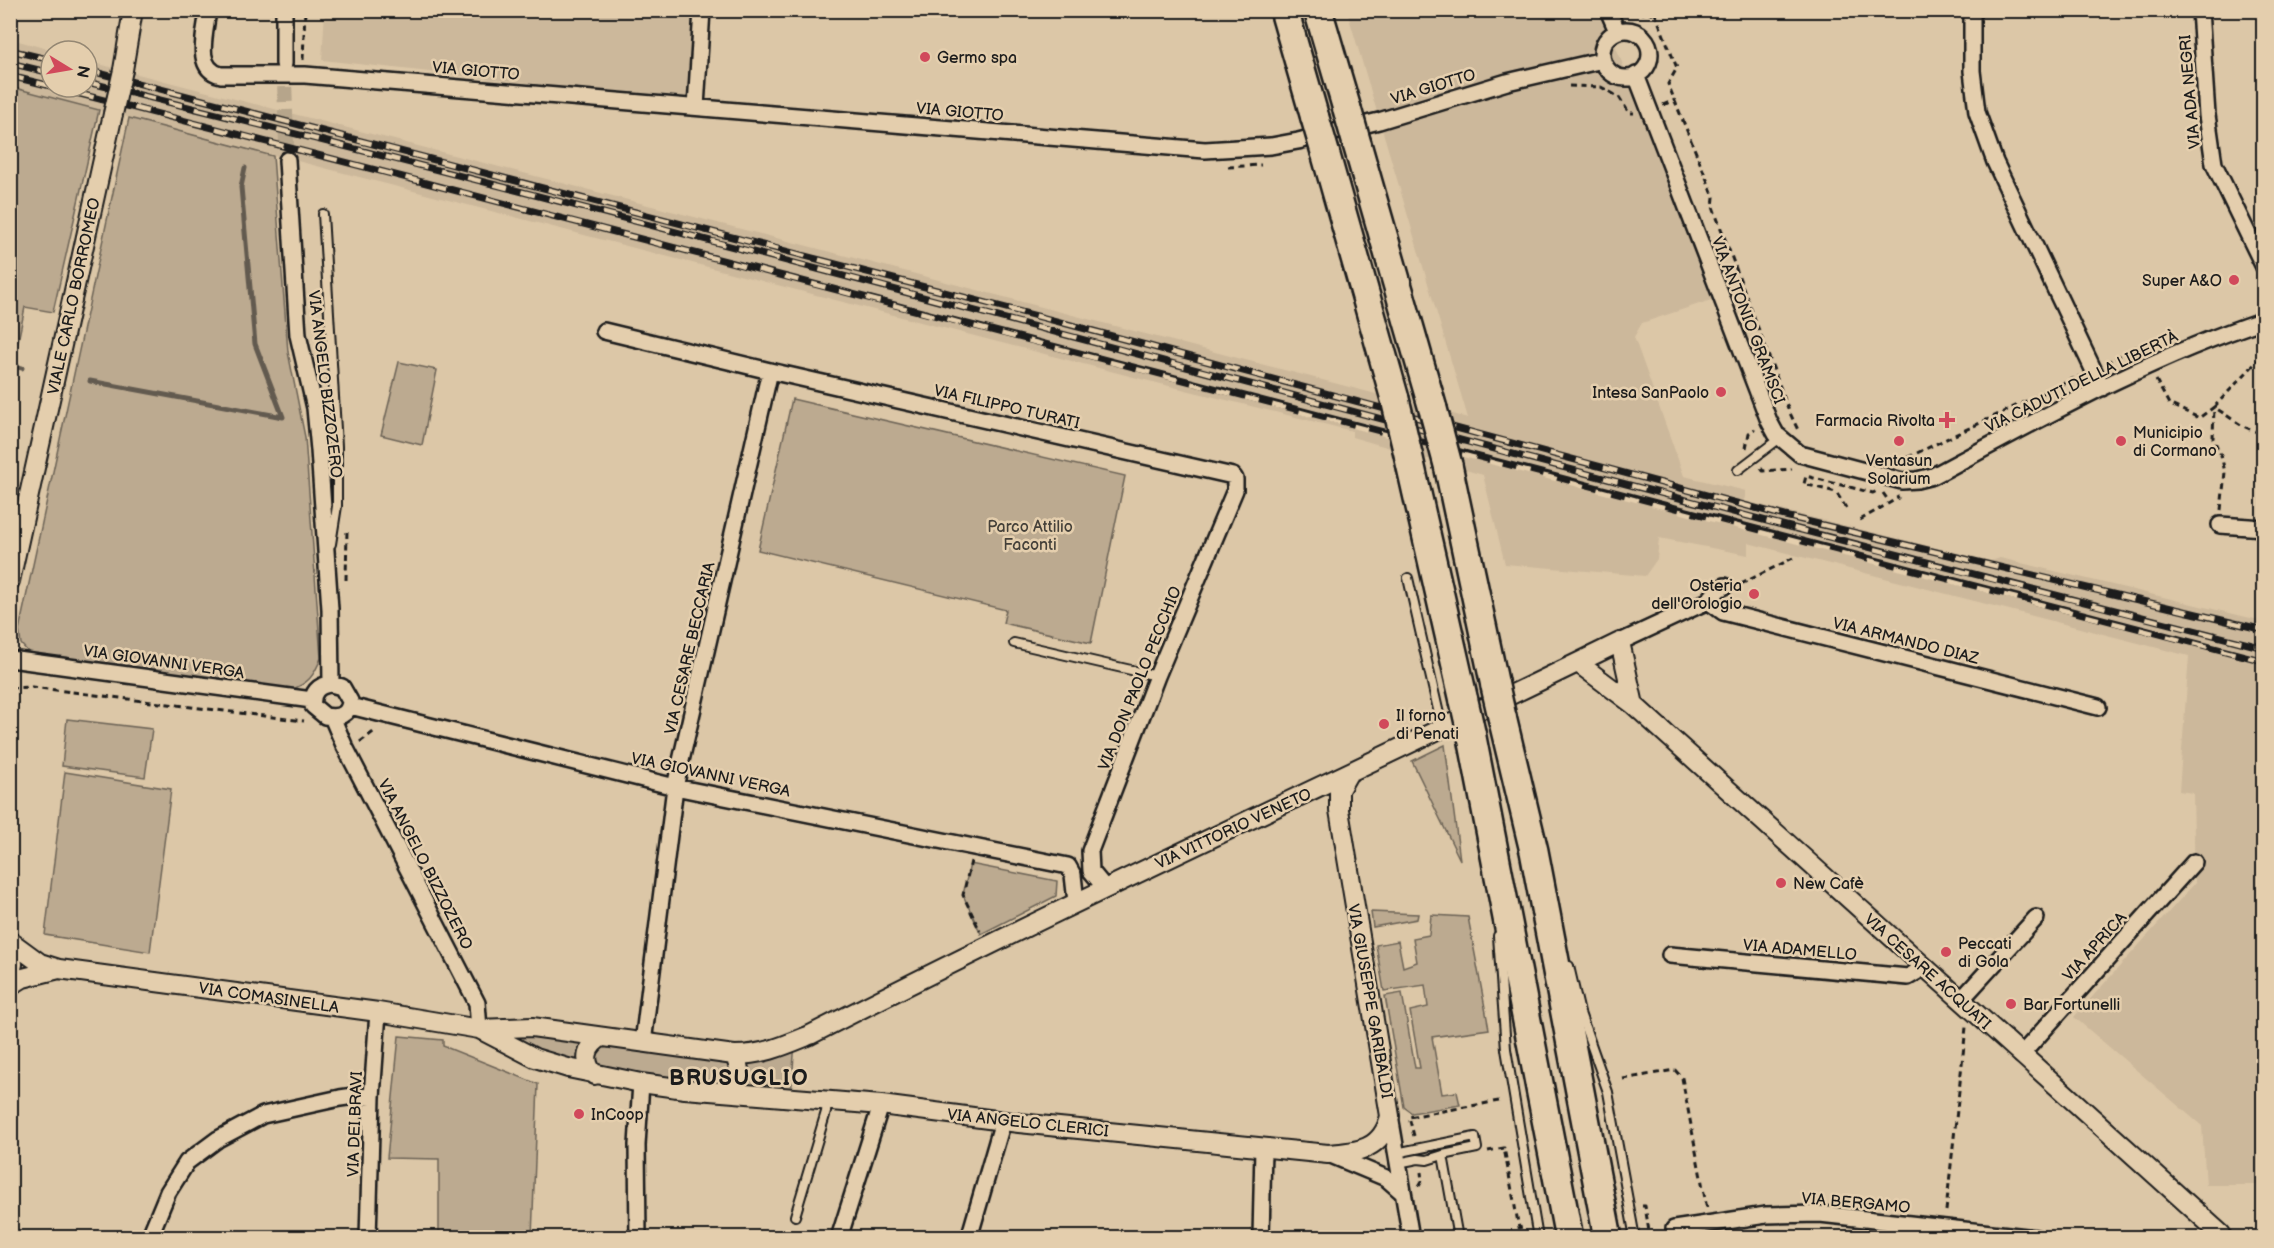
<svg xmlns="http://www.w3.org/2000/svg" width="2274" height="1248" font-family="'Balsamiq Sans',sans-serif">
  <rect width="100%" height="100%" fill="#dcc7a7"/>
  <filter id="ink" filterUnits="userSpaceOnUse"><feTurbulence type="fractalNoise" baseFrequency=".0167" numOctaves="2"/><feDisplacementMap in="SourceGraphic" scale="12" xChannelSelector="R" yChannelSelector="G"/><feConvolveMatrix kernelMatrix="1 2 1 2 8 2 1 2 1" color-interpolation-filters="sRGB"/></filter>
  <g filter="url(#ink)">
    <path fill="#ccb89b" d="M325 11H696L690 101 322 60Z
      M1347 11H1602L1714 299 1642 323 1634 337 1684 476 1746 491 1744 501 1991 561 2000 558 2263 621V1185H2206L2202 1126 2074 1017 2195 883 2193 793 2179 791 2189 656 1748 543V555L1659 538 1657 559 1645 576 1505 564 1483 475 1352 437V431L1145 380 11 87V39L55 51H51V87H87V61L854 258 1468 418Z"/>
    <path fill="#bcaa90" stroke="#6c6356" stroke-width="1.5" d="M11 87 99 110 53 312 25 307 11 376Z
      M129 118 273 156 288 352 305 437 321 658C314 676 308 684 290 690L29 653 21 644 19 630Z
      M399 362 437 370 422 445 381 435Z
      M792 399 1125 476 1091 643 1003 623 1006 610 758 550Z
      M67 719 152 729 145 777 62 766Z
      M1445 745 1460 860 1412 761Z
      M65 772 171 789 150 952 45 935Z
      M970 864 1057 881 1056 896 981 934 963 895Z
      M1371 912 1418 914 1417 919 1373 927Z
      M1431 915 1468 917 1489 1029 1432 1037 1442 1094 1457 1092 1460 1105 1412 1113 1404 1107 1385 996 1402 993 1415 1068H1420L1410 1011 1428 1007 1425 985 1384 991 1376 945 1398 941 1403 967 1417 962 1413 938 1429 935Z
      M479 1029 734 1055 795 1041 791 1097 595 1075Z
      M399 1036 443 1040V1046L538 1084 532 1237H439V1159L387 1158Z"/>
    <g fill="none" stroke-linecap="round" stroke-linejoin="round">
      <path stroke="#625a4f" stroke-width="5" d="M10 365 22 368
        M90 381 283 417 255 344 241 187 245 168"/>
      <path stroke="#b6a58b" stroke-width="15" stroke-dasharray="15 8" stroke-linecap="butt" d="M284 64 287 160"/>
      <g stroke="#1c1c1c" stroke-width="12">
        <path id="service" d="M323 214 337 446V506L331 544
          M1738 470 1780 438
          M1408 578 1442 727
          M1014 643 1157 676
          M1498 936 1506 1049 1538 1238
          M1569 966 1580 1013 1608 1092 1635 1238
          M1396 1153 1475 1137 1477 1148 1443 1155 1427 1160 1418 1159 1398 1163
          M1443 1155 1458 1238
          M795 1216 826 1112 827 1102"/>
      </g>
      <g stroke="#1c1c1c" stroke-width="20">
        <path id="minor" d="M208 10C206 31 193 69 221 75H305L1205 150 1271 146 1298 141 1379 121 1507 82 1603 60
          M1608 10 1617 31
          M1972 10V71L1977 112 1995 162 2102 388
          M2200 10 2207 115 2214 164 2264 267
          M1602 54a24 24 0 1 1 48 0a24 24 0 1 1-48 0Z
          M284 64V10
          M1636 75 1769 421 1776 434 1800 454 1902 481 1917 480 1933 476C2040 419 2148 358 2264 320
          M696 107 702 10
          M287 160 298 335 315 408 319 450 330 609 331 684
          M604 331 770 371 1233 476 1235 479V490L1157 676 1090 851 1091 871 1105 888
          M2220 525 2264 528
          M1708 601 1723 612 2098 707
          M1620 642 1708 601 1719 589 1725 586
          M10 659 312 700
          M331 684 342 687 350 701C349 716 338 718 325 716L313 706C311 693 318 685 331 684Z
          M350 706 675 787 1068 866 1073 875 1076 902
          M332 717 344 745 477 1003 479 1029
          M1670 955 1908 977 1925 967
          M1961 1000 2036 918
          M643 1043 675 787 770 371
          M2021 1055 2194 862
          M1390 1116 1411 1238
          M1331 1155 1386 1178 1402 1192
          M1674 1229 1766 1215 1820 1214 2036 1238
          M149 1238 168 1192 187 1162 218 1139 263 1115 340 1098 354 1096 372 1097
          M368 1238 372 1097 378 1012
          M638 1238 637 1145 641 1083
          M839 1238 881 1105
          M969 1238 1003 1121
          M1261 1238 1263 1147"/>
      </g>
      <g stroke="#1c1c1c" stroke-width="22">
        <path id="tertiary" d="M123 70 133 10
          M10 581 113 114
          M1578 663 1634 705 2221 1234 2222 1238
          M10 941 40 963 59 969 378 1012 479 1029 532 1027 734 1055C763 1055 783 1046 810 1035 1077 898 1351 774 1620 642L1634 705
          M10 949 13 964 10 977
          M10 986 23 978 59 969
          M481 1030 535 1058 568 1068 641 1083 685 1089 881 1105 1019 1123 1328 1154C1358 1152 1382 1150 1390 1116L1339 810V790L1348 774
          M595 1075C582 1061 586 1046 602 1037
          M727 1091C741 1082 742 1070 734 1055"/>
      </g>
      <g stroke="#1c1c1c" stroke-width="32">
        <path id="motorway" d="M1284 10 1315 118
          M1318 10 1347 109
          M1357 144 1433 409
          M1325 152 1395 399
          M1408 454 1464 701
          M1448 465 1495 686
          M1502 717 1534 851 1608 1238
          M1471 732 1569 1238"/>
      </g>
      <path stroke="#1c1c1c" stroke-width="3" stroke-dasharray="6 4.5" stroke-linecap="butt" d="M1640 10 1642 13H1655
        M1655 13 1677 68 1668 84 1714 197 1713 207 1789 411 1798 430
        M303 60 305 10
        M1569 86 1601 87 1619 97 1629 113H1634
        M1663 105 1675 100
        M1228 167 1261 165
        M10 234C18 265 15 293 10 324
        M2106 363 2136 347 2139 351
        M2156 380 2169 404 2199 418 2214 407 2241 425 2264 435
        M1746 448 1749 433 1755 429
        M1898 462 2079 376
        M1761 468 1763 471 1792 469
        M1883 493 1890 503
        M1846 508 1836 492 1804 484 1806 476 1873 493 1877 491
        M2221 510 2225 472 2221 455 2213 438 2214 407 2264 354
        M1860 520 1898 498 1897 496
        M346 580 347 530
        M1741 584 1793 558
        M10 688 32 687 304 721
        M360 742 376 730
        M971 861 963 895 980 931
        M1623 1079 1675 1070 1682 1078 1707 1209
        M1414 1136 1409 1117 1499 1101
        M1488 1151 1504 1148 1519 1228 1523 1227
        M1419 1186 1422 1181 1421 1172
        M1642 1206H1645L1650 1238
        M1946 1211 1966 1027"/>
      <use href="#service" stroke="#e4cead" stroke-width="8"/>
      <use href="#minor" stroke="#e4cead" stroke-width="15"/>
      <use href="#tertiary" stroke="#e4cead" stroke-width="18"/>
      <use href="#motorway" stroke="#e4cead" stroke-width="27"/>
      <g stroke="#1c1c1c" stroke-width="7">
        <path id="rail" d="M10 50 51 60
          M10 63 51 73
          M87 70 1056 321 1785 516 2264 630
          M10 76 51 86
          M87 82C654 221 1217 377 1782 525 1942 567 2103 607 2264 648
          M53 87C791 275 1526 475 2264 661"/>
      </g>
      <use href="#rail" stroke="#e4cead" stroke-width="4.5" stroke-dasharray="14" stroke-linecap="butt"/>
      <g stroke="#1c1c1c" stroke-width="22" stroke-linecap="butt">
        <path id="tertiary-bridge" d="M113 114 123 70"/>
      </g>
      <g stroke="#1c1c1c" stroke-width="32" stroke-linecap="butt">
        <path id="motorway-bridge" d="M1347 109 1357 144
          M1315 118 1325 152
          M1395 399 1408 454
          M1433 409 1448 465
          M1495 686 1502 717
          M1464 701 1471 732"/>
      </g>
      <use href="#tertiary-bridge" stroke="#e4cead" stroke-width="18"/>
      <use href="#motorway-bridge" stroke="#e4cead" stroke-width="27"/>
    </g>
  </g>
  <g fill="#d1495b" stroke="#e4cead" stroke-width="2">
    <circle cx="925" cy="57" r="6"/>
    <circle cx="2234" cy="280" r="6"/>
    <circle cx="1721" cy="392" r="6"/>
    <path d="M1944 411h6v6h6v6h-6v6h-6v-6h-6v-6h6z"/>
    <circle cx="1899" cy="441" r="6"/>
    <circle cx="2121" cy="441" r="6"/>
    <circle cx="1754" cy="594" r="6"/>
    <circle cx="1384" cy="724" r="6"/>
    <circle cx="1781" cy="883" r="6"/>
    <circle cx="1946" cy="952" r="6"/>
    <circle cx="2011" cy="1004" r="6"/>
    <circle cx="579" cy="1114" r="6"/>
  </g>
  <g text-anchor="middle" stroke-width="5" stroke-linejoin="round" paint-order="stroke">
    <g font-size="16" fill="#1c1c1c" stroke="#e4cead" text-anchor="start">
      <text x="937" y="63">Germo spa</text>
      <text x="2222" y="286" text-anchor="end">Super A&amp;O</text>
      <text x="1709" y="398" text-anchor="end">Intesa SanPaolo</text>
      <text x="1935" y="426" text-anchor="end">Farmacia Rivolta</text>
      <text x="2133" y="438">Municipio<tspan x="2133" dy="18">di Cormano</tspan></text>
      <text x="1899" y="466" text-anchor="middle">Ventasun<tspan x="1899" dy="18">Solarium</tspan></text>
      <text x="1742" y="591" text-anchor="end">Osteria<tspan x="1742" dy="18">dell'Orologio</tspan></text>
      <text x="1396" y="721">Il forno<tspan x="1396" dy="18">di Penati</tspan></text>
      <text x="1793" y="889">New Cafè</text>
      <text x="1958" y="949">Peccati<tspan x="1958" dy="18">di Gola</tspan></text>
      <text x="2023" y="1010">Bar Fortunelli</text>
      <text x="591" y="1120">InCoop</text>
    </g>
    <g font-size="16" fill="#1c1c1c" stroke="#e4cead">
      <text transform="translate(476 70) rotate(5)" y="6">VIA GIOTTO</text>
      <text transform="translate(1433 86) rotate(-17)" y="6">VIA GIOTTO</text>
      <text transform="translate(2189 92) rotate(-95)" y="6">VIA ADA NEGRI</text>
      <text transform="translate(960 111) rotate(5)" y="6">VIA GIOTTO</text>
      <text transform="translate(73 296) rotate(-78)" y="6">VIALE CARLO BORROMEO</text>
      <text transform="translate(1749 320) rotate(69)" y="6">VIA ANTONIO GRAMSCI</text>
      <text transform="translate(2081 381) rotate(-26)" y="6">VIA CADUTI DELLA LIBERTÀ</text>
      <text transform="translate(326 384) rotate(83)" y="6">VIA ANGELO BIZZOZERO</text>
      <text transform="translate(1007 406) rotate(13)" y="6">VIA FILIPPO TURATI</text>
      <text transform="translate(1906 640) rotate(14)" y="6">VIA ARMANDO DIAZ</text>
      <text transform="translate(689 648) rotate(-77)" y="6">VIA CESARE BECCARIA</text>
      <text transform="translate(164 661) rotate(8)" y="6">VIA GIOVANNI VERGA</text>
      <text transform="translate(1139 678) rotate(-68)" y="6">VIA DON PAOLO PECCHIO</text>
      <text transform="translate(711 774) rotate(12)" y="6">VIA GIOVANNI VERGA</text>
      <text transform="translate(1233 828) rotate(-25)" y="6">VIA VITTORIO VENETO</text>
      <text transform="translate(426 864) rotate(63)" y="6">VIA ANGELO BIZZOZERO</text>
      <text transform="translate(2094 946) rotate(-48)" y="6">VIA APRICA</text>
      <text transform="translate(1800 949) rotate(5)" y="6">VIA ADAMELLO</text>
      <text transform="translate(1928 971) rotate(42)" y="6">VIA CESARE ACQUATI</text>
      <text transform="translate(269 997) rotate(8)" y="6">VIA COMASINELLA</text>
      <text transform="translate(1371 1001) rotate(80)" y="6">VIA GIUSEPPE GARIBALDI</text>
      <text transform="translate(1028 1122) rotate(6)" y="6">VIA ANGELO CLERICI</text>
      <text transform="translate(354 1124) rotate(-88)" y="6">VIA DEI BRAVI</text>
      <text transform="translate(1856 1202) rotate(5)" y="6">VIA BERGAMO</text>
    </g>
    <g font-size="16" fill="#444039" stroke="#e4cead">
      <text x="1030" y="532">Parco Attilio<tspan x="1030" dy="18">Faconti</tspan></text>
    </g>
    <g font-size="22" font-weight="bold" letter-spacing="1.5" fill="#1c1c1c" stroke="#e4cead">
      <text x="739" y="1085">BRUSUGLIO</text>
    </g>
  </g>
  <rect width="2274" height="1248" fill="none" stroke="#e4cead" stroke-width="36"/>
  <rect x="18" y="18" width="2238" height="1212" fill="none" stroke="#1c1c1c" stroke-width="2" filter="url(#ink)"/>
  <g transform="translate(69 69) rotate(101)"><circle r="28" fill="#e4cead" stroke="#948773" stroke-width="1.5"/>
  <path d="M0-4.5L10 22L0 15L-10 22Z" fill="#d1495b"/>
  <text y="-9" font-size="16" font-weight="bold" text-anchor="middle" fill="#1c1c1c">N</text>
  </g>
</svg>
